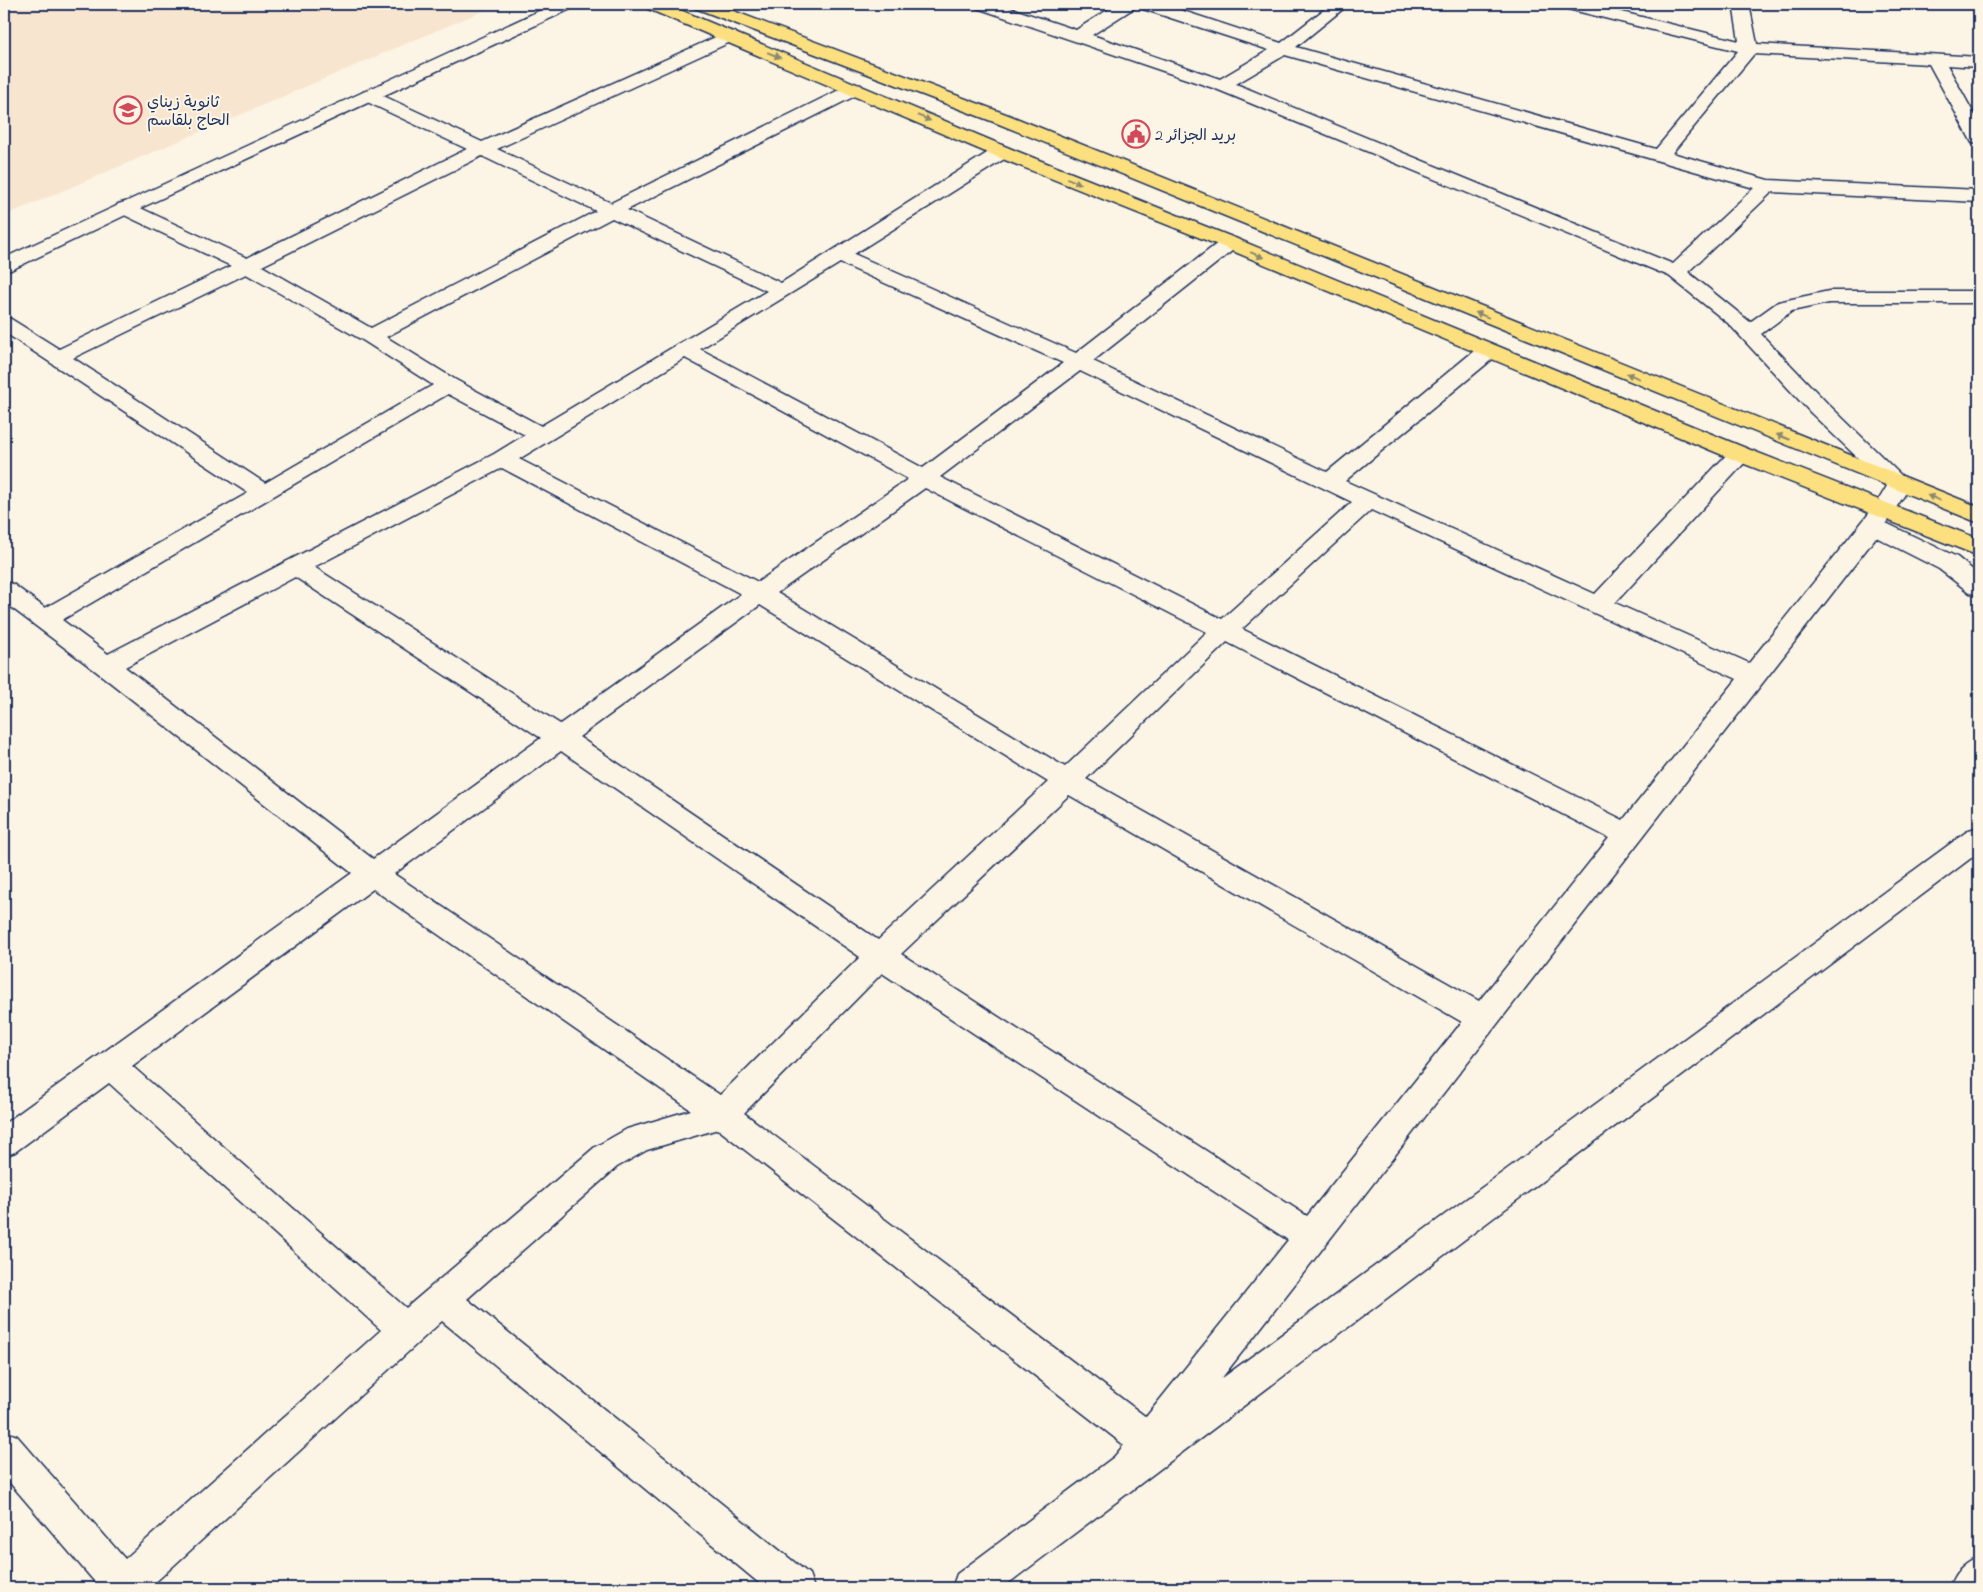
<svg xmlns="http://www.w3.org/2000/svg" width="1983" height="1592" font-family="'Indie Flower','Playpen Sans Arabic',sans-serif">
  <rect width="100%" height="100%" fill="#fcf5e5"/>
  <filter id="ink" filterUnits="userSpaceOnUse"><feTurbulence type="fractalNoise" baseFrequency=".02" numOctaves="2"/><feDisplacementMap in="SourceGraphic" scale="10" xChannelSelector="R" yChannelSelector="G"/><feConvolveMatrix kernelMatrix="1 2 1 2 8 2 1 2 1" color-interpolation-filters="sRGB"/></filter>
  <g filter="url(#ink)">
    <path fill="#f8e5cf" d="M4 4H499L4 216Z"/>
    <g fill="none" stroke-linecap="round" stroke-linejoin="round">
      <g stroke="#1b2f5e" stroke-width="3">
        <path id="street" d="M975 4H999L1076 30 1117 4H1136L1134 8 1092 35 1220 79 1269 50 1140 8 1138 4H1162L1281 43 1331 4H1349L1296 47 1656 149 1738 51 1564 8 1562 4H1589L1739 41 1733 4H1749L1757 44 1979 57V67L1947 65 1979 123V144L1972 143 1970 139 1929 64 1754 54 1672 153 1768 180 1979 190V202L1772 192 1688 272 1750 322 1778 302 1829 291H1979V303H1829L1792 311 1761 334 1827 403 1911 485 1886 523 1957 557 1979 575V595L1970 593 1939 569 1876 537 1221 1379 1969 830 1979 827V852L1002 1588H952L957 1574 1114 1457 1124 1445 718 1129 647 1150 617 1167 467 1299 809 1574 814 1588H765L442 1321 149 1588H100L4 1476V1431L17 1436 125 1559 381 1330 109 1083 15 1152 4 1156V1124L352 873 97 672 4 602V582L13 584 45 608 248 493 4 332V317L11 319 59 349 231 266 118 212 115 208 118 204 125 202 132 204 247 258 467 149 363 100 360 96 363 92 369 91 375 92 482 142 729 31 735 32 738 36 735 40 497 149 611 203 849 85 855 84 861 85 864 89 861 93 627 210 781 283 995 148 1002 146 1009 148 1011 152 1009 156 854 254 1076 353 1223 239 1230 237 1237 239 1240 243 1237 247 1093 361 1327 472 1480 346 1488 345 1496 346 1499 351 1496 356 1345 481 1595 594 1732 449 1740 447 1748 449 1751 454 1748 459 1615 603 1749 663 1875 506 1887 486 1811 413 1729 324 1669 276 1216 89 977 8ZM1285 55 1754 188 1673 264 1236 84ZM482 156 596 211 371 328 262 266ZM612 218 767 291 541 426 456 380 386 337ZM840 263 1063 363 923 468 700 349ZM246 274 364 341 433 385 265 483 73 358ZM685 358 908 479 758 582 519 459ZM1080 371 1321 487 1352 502 1222 619 940 477ZM448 394 525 435 494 454 108 654 62 620ZM502 468 741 594 560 724 314 567ZM925 488 1207 632 1065 767 777 593ZM1371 510 1737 679 1623 820 1242 629ZM295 577 541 738 373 859 125 667ZM760 605 1048 782 878 940 579 737ZM1227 642 1609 838 1479 1001 1086 779ZM561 751 860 957 720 1095 394 874ZM1069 795 1462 1022 1307 1216 901 954ZM373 889 691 1110 627 1129 595 1147 406 1308 132 1066ZM882 973 1288 1240 1146 1417 744 1113Z
          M1979 1556V1588H1949C1955 1572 1963 1563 1979 1556Z"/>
      </g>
      <g stroke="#1b2f5e" stroke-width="3">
        <path id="secondary" d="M554 4H575L573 8 132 212 11 270 4 272V258Z"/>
      </g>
      <g stroke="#1b2f5e" stroke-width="3">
        <path id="primary" d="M644 4H666L1009 148 1237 239 1748 449 1979 539V556L1732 459 1223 247 995 156 646 8Z
          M693 4H715L1011 116 1979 507V523L999 124 695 8Z"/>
      </g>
      <use href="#street" fill="#fcf5e5" fill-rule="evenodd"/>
      <use href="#secondary" fill="#fcf5e5" fill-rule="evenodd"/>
      <use href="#primary" fill="#fce080" fill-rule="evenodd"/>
    </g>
    <defs><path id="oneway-solid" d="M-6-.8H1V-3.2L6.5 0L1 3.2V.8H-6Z" transform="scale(1.25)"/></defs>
    <g fill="#8c886f">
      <use href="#oneway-solid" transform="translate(774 55) rotate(23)"/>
      <use href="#oneway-solid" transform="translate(924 118) rotate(23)"/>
      <use href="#oneway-solid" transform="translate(1074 181) rotate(22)"/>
      <use href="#oneway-solid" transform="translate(1257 255) rotate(23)"/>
      <use href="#oneway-solid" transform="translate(1482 315) rotate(-158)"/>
      <use href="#oneway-solid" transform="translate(1633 376) rotate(-158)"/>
      <use href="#oneway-solid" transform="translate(1783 437) rotate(-158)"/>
      <use href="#oneway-solid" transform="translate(1934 498) rotate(-158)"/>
    </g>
  </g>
  <defs>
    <g id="school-ring" transform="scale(1.4375)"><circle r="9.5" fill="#fcf5e5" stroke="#d1495b" stroke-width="1.5"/><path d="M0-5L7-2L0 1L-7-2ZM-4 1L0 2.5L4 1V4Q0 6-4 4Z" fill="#d1495b"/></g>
    <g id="civic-ring" transform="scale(1.4375)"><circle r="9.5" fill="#fcf5e5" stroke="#d1495b" stroke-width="1.5"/><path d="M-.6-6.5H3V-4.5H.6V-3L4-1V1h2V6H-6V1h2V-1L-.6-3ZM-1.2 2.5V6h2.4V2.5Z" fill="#d1495b"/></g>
  </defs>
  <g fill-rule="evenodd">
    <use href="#school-ring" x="128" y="110"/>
    <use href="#civic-ring" x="1136" y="134"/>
  </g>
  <g text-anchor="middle" stroke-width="4" stroke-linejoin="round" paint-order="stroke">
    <g font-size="16" fill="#1b2f5e" stroke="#fcf5e5" text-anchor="start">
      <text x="147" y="107">ثانوية زيناي<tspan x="147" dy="18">الحاج بلقاسم</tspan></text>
      <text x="1155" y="140">بريد الجزائر 2</text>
    </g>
  </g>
  <rect width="1983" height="1592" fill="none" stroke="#fcf5e5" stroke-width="20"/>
  <rect x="10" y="10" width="1963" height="1572" fill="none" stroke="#1b2f5e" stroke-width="2" filter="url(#ink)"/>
</svg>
